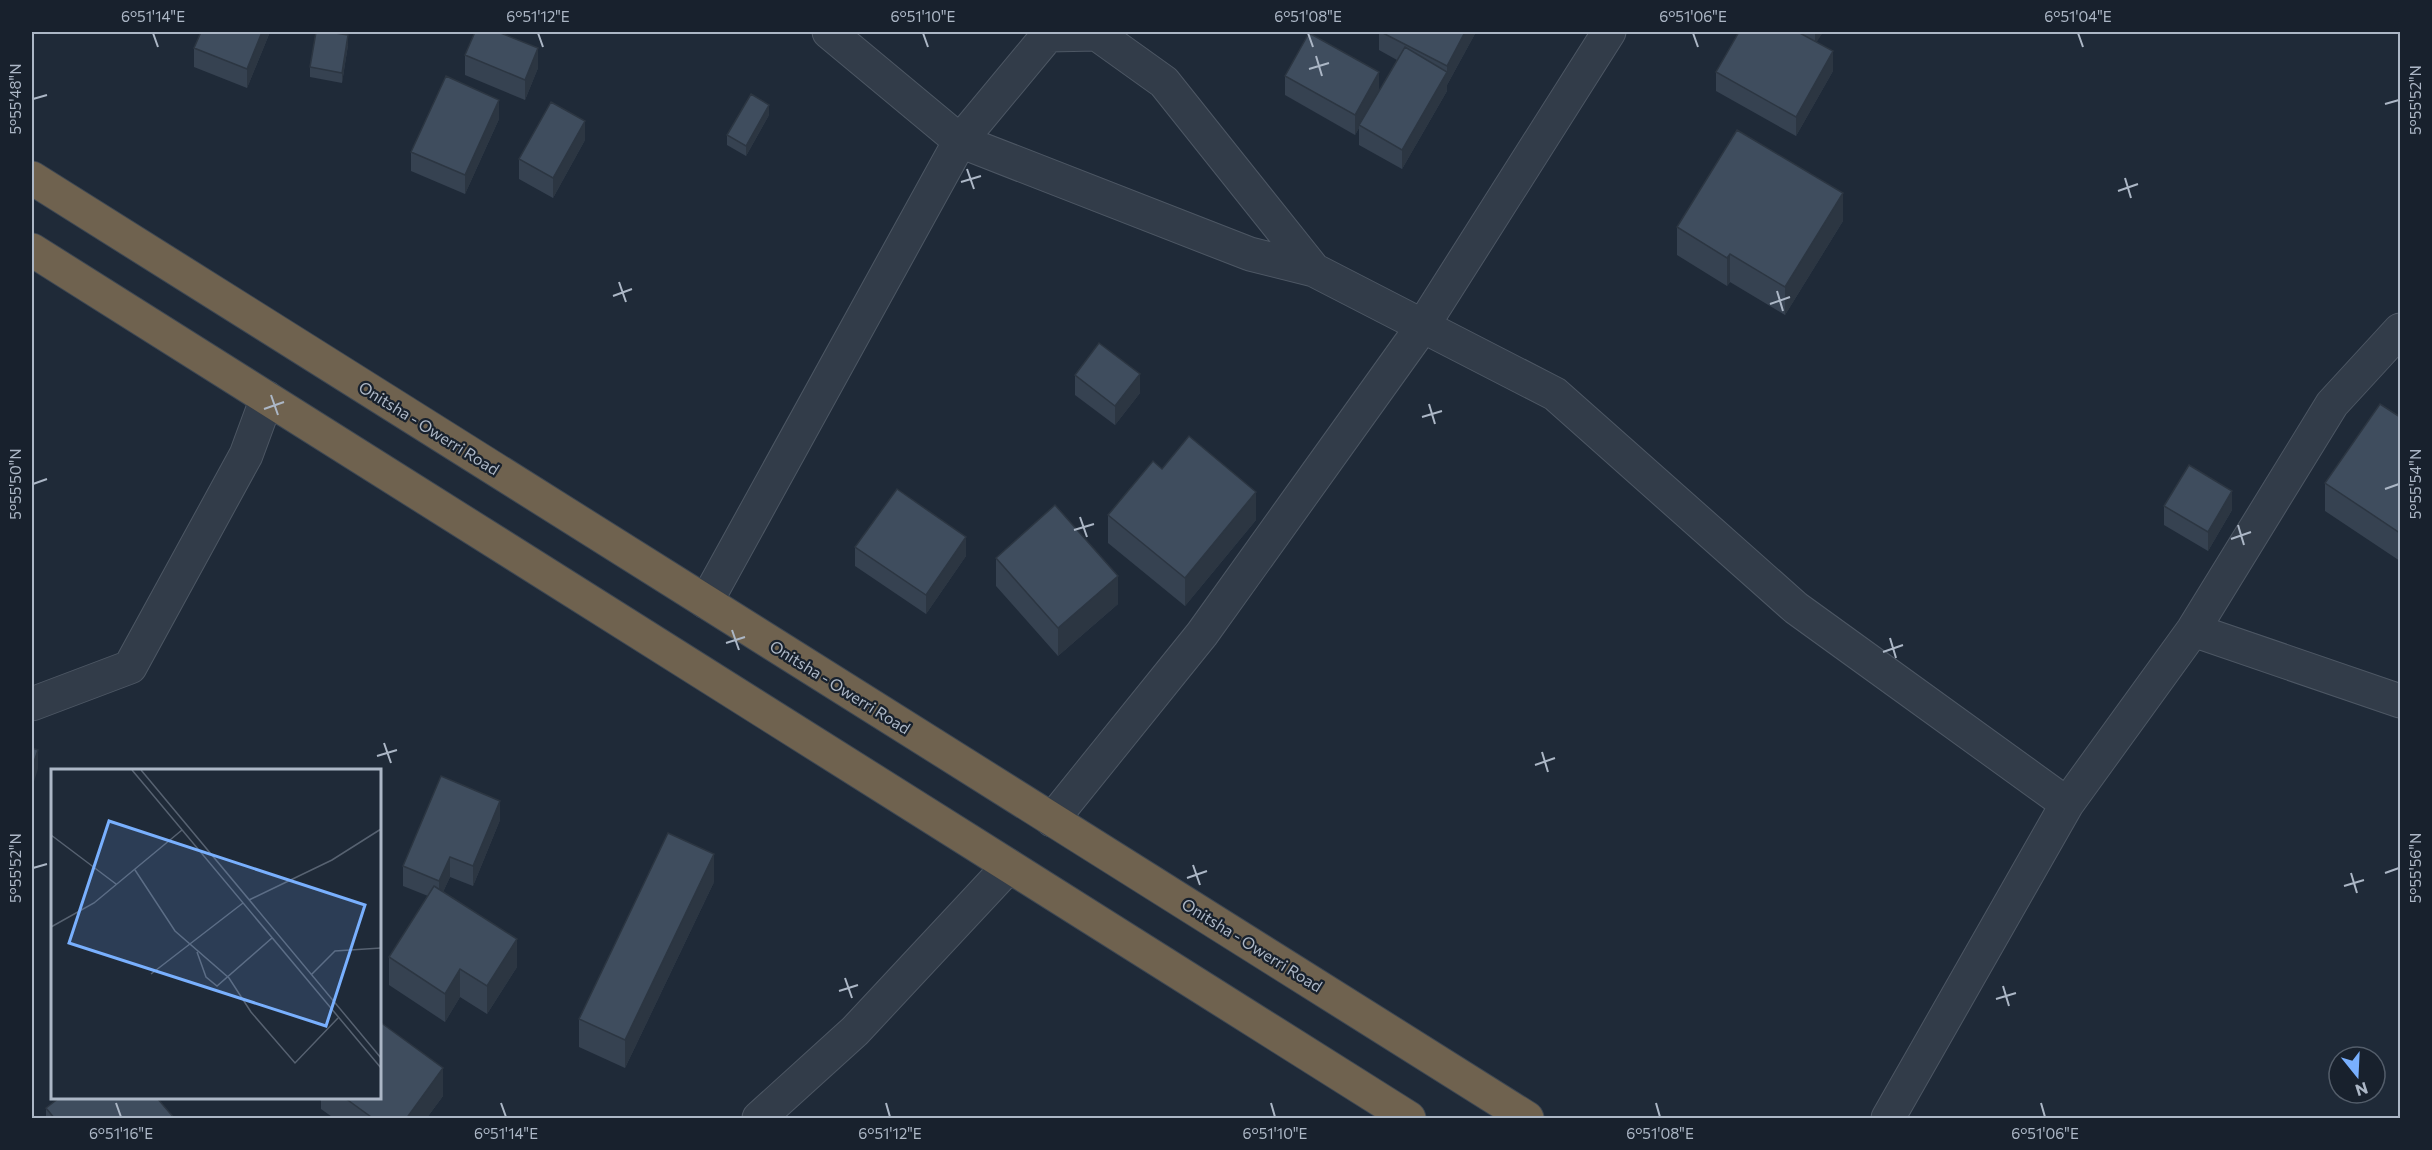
<svg xmlns="http://www.w3.org/2000/svg" width="2432" height="1150" font-family="Commissioner,sans-serif">
  <rect width="100%" height="100%" fill="#1f2a38"/>
  <g fill="none" stroke-linecap="round" stroke-linejoin="round">
    <g stroke="#4d5764" stroke-width="35">
      <path id="minor" d="M829 32 960 141 1250 254 1314 270 1555 394 1796 608 2067 804
        M706 602 960 141 1048 35 1097 34 1164 82 1314 270
        M2193 630 2400 701
        M32 704 130 667 246 455 267 398
        M1052 820 1202 634 1422 327 1609 32
        M759 1118 855 1031 1009 866
        M1888 1118 2067 804 2193 630 2332 404 2400 330"/>
    </g>
    <g stroke="#3d4753" stroke-width="35">
      <path id="highway" d="M32 178 1527 1118
        M32 250 1409 1118"/>
    </g>
    <use href="#minor" stroke="#323c49" stroke-width="33"/>
    <use href="#highway" stroke="#6f624f" stroke-width="33"/>
  </g>
  <path fill="#364251" d="M270 32 247 88 194 67V48Z
    M1379 32H1476L1447 85V91L1402 169 1359 145V128L1355 135 1285 95V76L1379 91 1397 60 1379 50Z
    M1739 32H1823L1816 42 1833 71 1796 136 1716 91V72Z
    M348 45 342 83 310 77V67Z
    M465 55 538 68 525 100 465 75Z
    M769 115 746 156 727 145V135Z
    M499 119 465 194 411 171V152Z
    M585 140 553 198 519 179V159Z
    M1843 221 1785 315 1730 282 1727 286 1677 255V227Z
    M1075 375 1140 393 1115 425 1075 395Z
    M2400 417V561L2325 511V483Z
    M1162 469 1256 520 1185 606 1108 543V515Z
    M2164 506 2232 510 2208 551 2164 525Z
    M855 547 966 556 926 614 855 566Z
    M996 558 1118 604 1058 656 996 586Z
    M500 820 473 886 450 877 443 892 517 967 487 1014 460 997 445 1022 389 985V957L428 896 403 886V866Z
    M714 882 625 1068 579 1047V1019Z
    M443 1096 426 1119H335L321 1109V1098H380Z
    M46 1108 175 1119H46Z"/>
  <path fill="#2c3642" d="M262 32H270L247 88V69Z
    M1465 32H1476L1447 85V91L1402 169V150L1447 72V66Z
    M1815 32H1823L1815 45Z
    M348 35V45L342 83V73Z
    M538 48V68L525 100V80Z
    M1833 51V71L1796 136V117Z
    M1379 72V92L1359 125V128L1355 135V115Z
    M499 100V119L465 194V175Z
    M769 105V115L746 156V146Z
    M585 121V140L553 198V178Z
    M1843 193V221L1785 315V287Z
    M1730 254V282L1727 286V258Z
    M1140 374V393L1115 425V406Z
    M2232 491V510L2208 551V532Z
    M1256 492V520L1185 606V578Z
    M966 537V556L926 614V595Z
    M1118 576V604L1058 656V628Z
    M38 750V769L32 788V768Z
    M500 801V820L473 886V866Z
    M714 854V882L625 1068V1040Z
    M450 857V877L439 901V881Z
    M517 939V967L487 1014V986Z
    M460 969V997L445 1022V994Z
    M443 1068V1096L426 1119H406Z"/>
  <path fill="#3f4d5e" stroke="#2c3642" stroke-width="1.5" d="M201 32H262L247 69 194 48Z
    M316 32H329L348 35 342 73 310 67Z
    M475 32H498L538 48 525 80 465 55Z
    M1381 32H1465L1447 66Z
    M1739 32H1798L1833 51 1796 117 1716 72Z
    M1309 33 1379 72 1355 115 1285 76Z
    M1405 47 1447 72 1402 150 1359 125Z
    M446 76 499 100 465 175 411 152Z
    M751 94 769 105 746 146 727 135Z
    M551 102 585 121 553 178 519 159Z
    M1737 130 1843 193 1785 287 1730 254 1727 258 1677 227Z
    M1099 343 1140 374 1115 406 1075 375Z
    M2380 404 2400 417V533L2325 483Z
    M1189 436 1256 492 1185 578 1108 515 1153 461 1162 469Z
    M2189 465 2232 491 2208 532 2164 506Z
    M897 489 966 537 926 595 855 547Z
    M1055 505 1118 576 1058 628 996 558Z
    M32 748 38 750 32 768Z
    M441 776 500 801 473 866 450 857 439 881 403 866Z
    M668 833 714 854 625 1040 579 1019Z
    M434 886 517 939 487 986 460 969 445 994 389 957Z
    M380 1022 443 1068 406 1119H374L345 1098H380Z
    M59 1098H157L175 1119H55L46 1108Z"/>
  <path fill="none" stroke="#acb7c6" stroke-width="2" d="M153 33 158 47M538 33 543 47M923 33 928 47M1308 33 1313 47M1693 33 1698 47M2078 33 2083 47M1316 56 1322 76M1309 69 1329 63M33 99 47 95M2385 104 2399 100M967 169 974 189M2125 178 2131 198M961 182 981 176M2118 191 2138 184M619 282 626 302M1777 291 1783 311M613 296 632 289M1770 304 1790 297M271 395 278 415M1429 404 1435 424M264 409 284 402M1422 417 1442 411M33 484 47 479M2385 489 2399 484M1080 517 1087 537M2238 525 2244 545M1074 530 1094 524M2231 539 2251 532M732 630 739 650M1890 638 1896 658M726 643 745 637M1883 652 1903 645M384 743 391 763M1542 752 1548 772M377 756 397 750M1535 765 1555 758M1193 865 1200 885M33 868 47 864M2351 873 2357 893M2385 873 2399 868M1187 878 1207 871M2344 886 2364 880M845 978 852 998M2003 986 2009 1006M839 991 858 985M1996 999 2016 993M116 1103 121 1117M501 1103 506 1117M886 1103 890 1117M1271 1103 1275 1117M1656 1103 1660 1117M2041 1103 2045 1117"/>
  <g text-anchor="middle" stroke-width="4.5" stroke-linejoin="round" paint-order="stroke">
    <g font-size="16" fill="#acb7c6" stroke="#18212d">
      <text transform="translate(429 428) rotate(32)" y="6">Onitsha - Owerri Road</text>
      <text transform="translate(840 687) rotate(32)" y="6">Onitsha - Owerri Road</text>
      <text transform="translate(1252 945) rotate(32)" y="6">Onitsha - Owerri Road</text>
    </g>
  </g>
  <g transform="translate(51 769)">
    <rect width="330" height="330" fill="#1f2a38"/>
    <path fill="none" stroke="#576271" stroke-width="1.5" d="M81 1 330 299M90 1 330 289M0 66 65 115M84 101 124 162 178 209 200 243 244 294 287 249M198 131 281 91 330 60M0 158 43 134 131 61M146 183 155 208 166 217 221 169M100 205 192 134M260 206 284 182 330 179"/>
    <path fill="#79b0fe" fill-opacity="0.15" stroke="#79b0fe" stroke-width="3" d="M58 52 314 136 275 257 18 174Z"/>
    <rect width="330" height="330" fill="none" stroke="#acb7c6" stroke-width="3"/>
  </g>
  <rect width="2432" height="1150" fill="none" stroke="#18212d" stroke-width="66"/>
  <g transform="translate(2357 1075) rotate(162)"><circle r="28" fill="#18212d" stroke="#535d6a" stroke-width="1.5"/>
  <path d="M0-4.5L10 22L0 15L-10 22Z" fill="#79b0fe"/>
  <text y="-9" font-size="16" font-weight="bold" text-anchor="middle" fill="#acb7c6">N</text>
  </g>
  <rect x="33" y="33" width="2366" height="1084" fill="none" stroke="#acb7c6" stroke-width="2"/>
  <g font-size="15" text-anchor="middle" fill="#acb7c6">
    <text x="153" y="22">6°51'14"E</text>
    <text x="538" y="22">6°51'12"E</text>
    <text x="923" y="22">6°51'10"E</text>
    <text x="1308" y="22">6°51'08"E</text>
    <text x="1693" y="22">6°51'06"E</text>
    <text x="2078" y="22">6°51'04"E</text>
    <text transform="translate(16 99) rotate(-90)" y="5">5°55'48"N</text>
    <text transform="translate(2416 100) rotate(-90)" y="5">5°55'52"N</text>
    <text transform="translate(16 484) rotate(-90)" y="5">5°55'50"N</text>
    <text transform="translate(2416 484) rotate(-90)" y="5">5°55'54"N</text>
    <text transform="translate(16 868) rotate(-90)" y="5">5°55'52"N</text>
    <text transform="translate(2416 868) rotate(-90)" y="5">5°55'56"N</text>
    <text x="121" y="1139">6°51'16"E</text>
    <text x="506" y="1139">6°51'14"E</text>
    <text x="890" y="1139">6°51'12"E</text>
    <text x="1275" y="1139">6°51'10"E</text>
    <text x="1660" y="1139">6°51'08"E</text>
    <text x="2045" y="1139">6°51'06"E</text>
  </g>
</svg>
